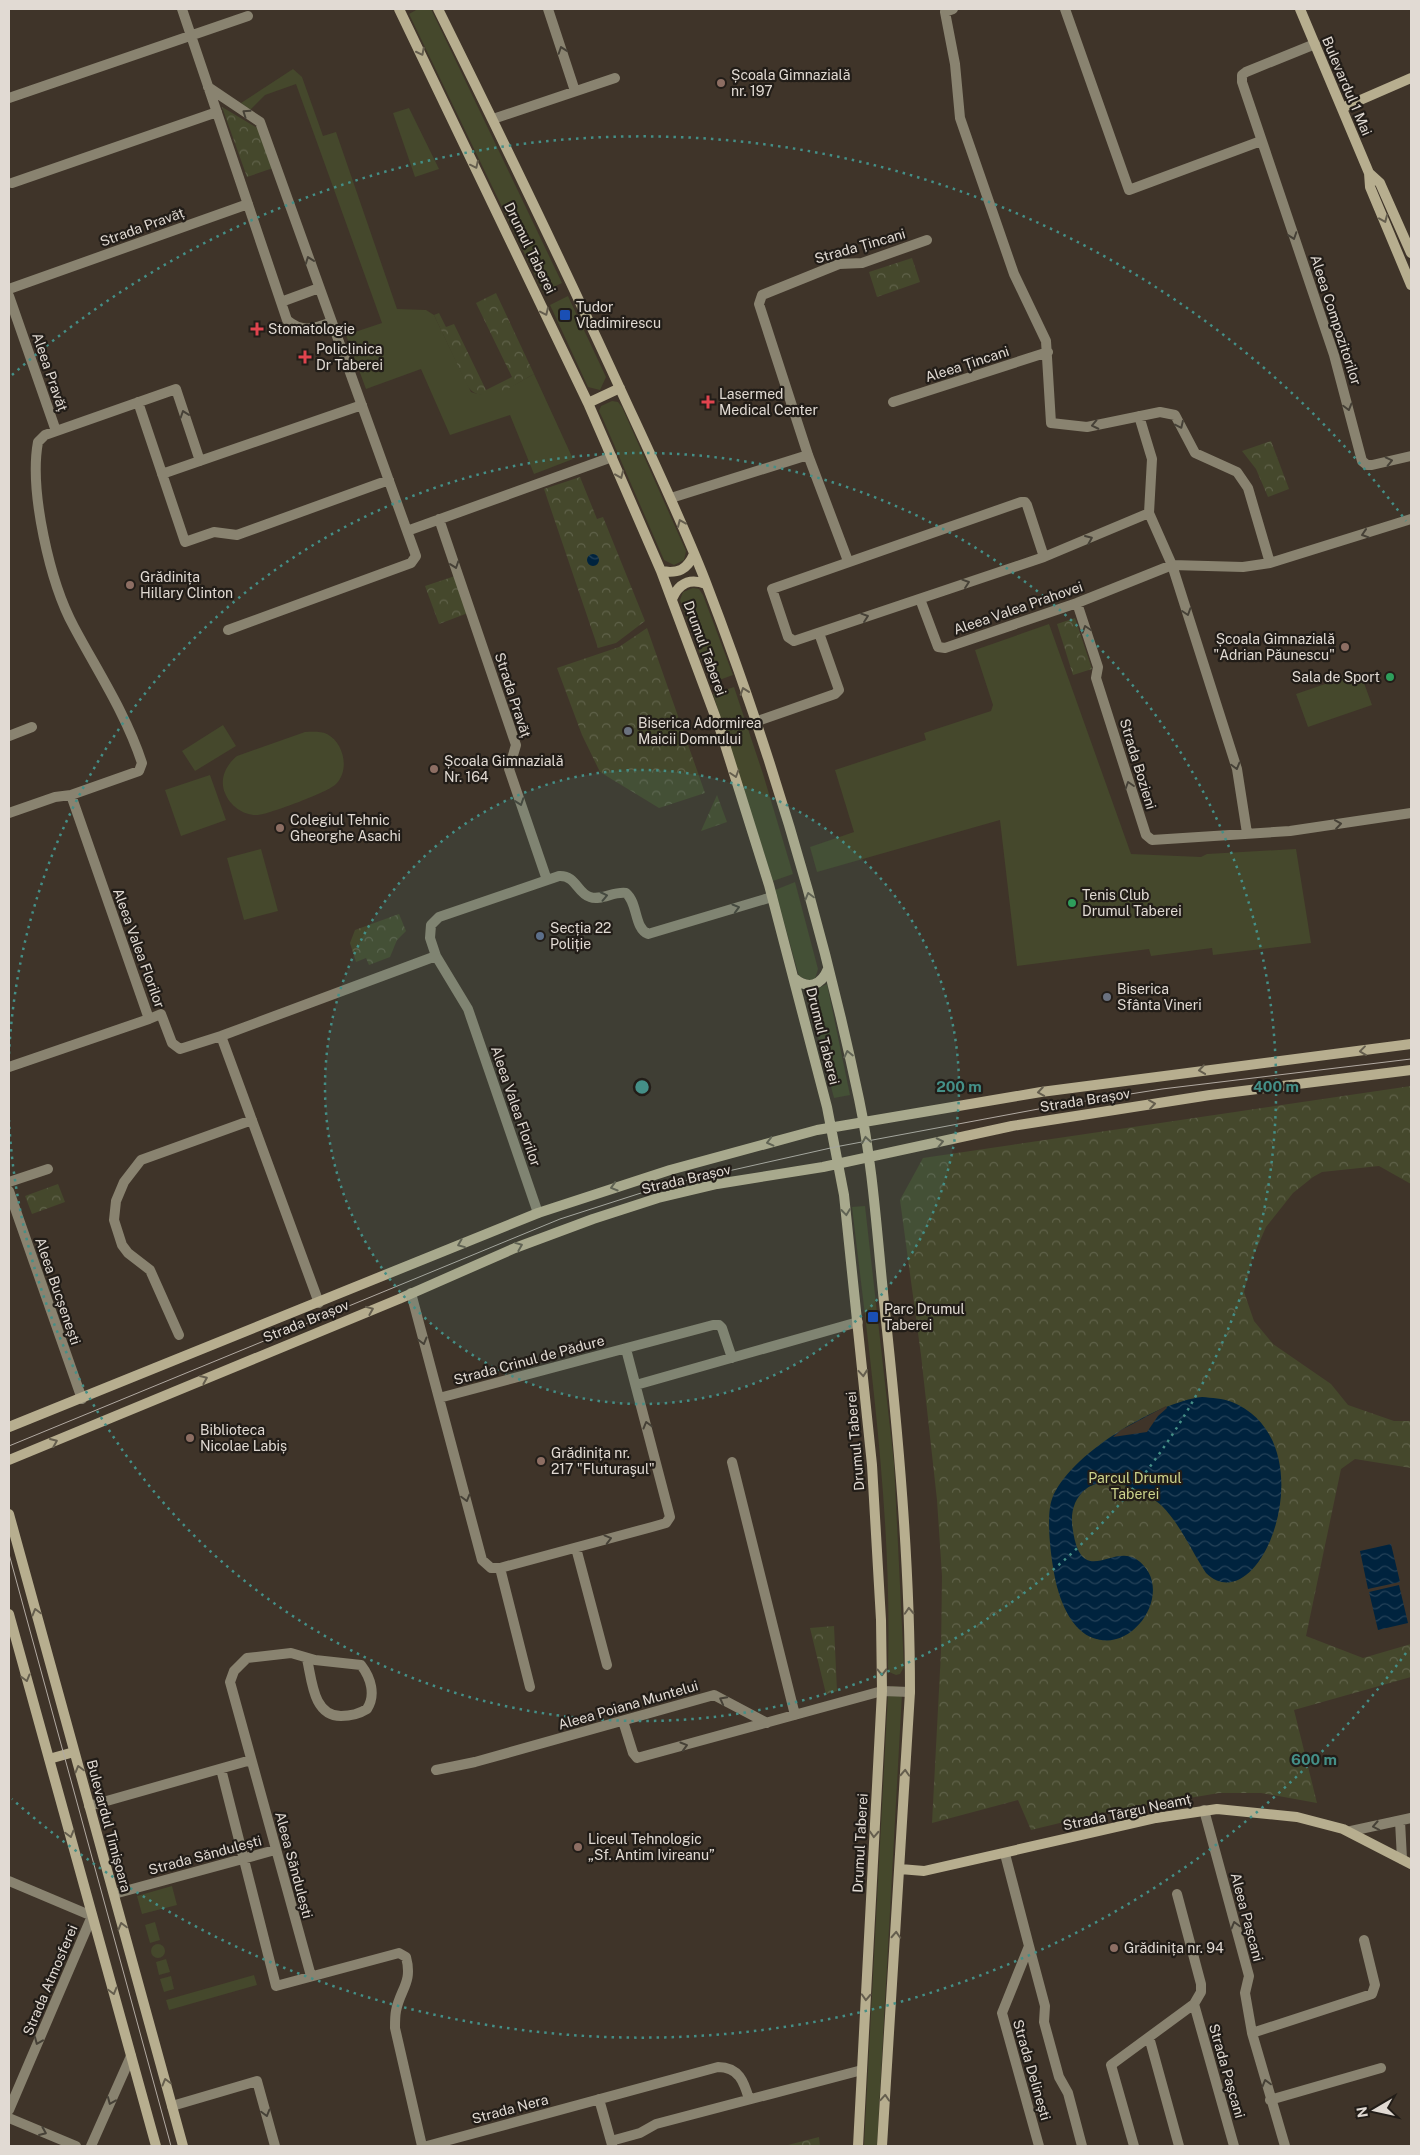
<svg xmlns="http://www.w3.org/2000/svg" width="1420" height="2155" font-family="'Public Sans',sans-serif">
  <defs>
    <pattern id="park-crowns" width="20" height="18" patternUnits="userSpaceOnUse" patternTransform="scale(1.25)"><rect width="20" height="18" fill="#45482c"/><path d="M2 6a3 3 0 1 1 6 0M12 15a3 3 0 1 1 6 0" fill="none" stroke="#60624a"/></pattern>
    <pattern id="water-waves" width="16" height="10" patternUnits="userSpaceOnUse" patternTransform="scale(1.25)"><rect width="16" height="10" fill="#00233e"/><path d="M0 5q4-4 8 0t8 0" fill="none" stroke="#254259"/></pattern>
  </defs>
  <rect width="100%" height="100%" fill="#3f3429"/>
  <path fill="#45482c" d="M418 9H431L562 283 543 292 409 14Z
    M293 69 302 77 323 136 336 132 397 309 426 310 434 315 471 392C491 401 517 383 534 374L573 459 534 474 510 415 450 435 421 369 366 389 346 335 382 323 296 84 265 95 250 110 241 103Z
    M409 108 439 169 415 177 393 113Z
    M568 296 606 377 600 390 588 387 550 305Z
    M612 401 618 402 622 407 686 551 684 560 674 565 664 560 602 417 599 411 601 406Z
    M693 588 699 589 703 595 733 675 711 683 680 600 683 592Z
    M1049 624 1131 854 1201 857 1207 854 1296 849 1311 943 1213 955 1212 948 1151 956 1149 949 1017 966 1000 820 817 872 810 847 854 832 835 770 926 740 924 733 991 711 993 705 975 650Z
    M1360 672 1372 705 1308 727 1296 694Z
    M734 687 763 774 793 874 773 881 713 694Z
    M223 725 236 746 195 771 182 751Z
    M305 732C312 732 320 731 327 734 344 743 350 770 336 784 329 792 269 814 258 815 244 816 230 806 225 793 219 779 226 765 237 756Z
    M210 775 226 820 181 836 165 790Z
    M261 849 278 911 244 920 227 858Z
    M795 882 818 969 815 979 810 981 799 976 775 890Z
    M827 984 850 1095 834 1098 806 991 815 990Z
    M865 1206 894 1463 904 1667 900 1674 896 1675 889 1672 888 1667C892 1513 870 1360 852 1207Z
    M892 1686 900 1687 902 1694 877 2146H864L888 1694Z
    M172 1886 177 1905 142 1914 137 1896Z
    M155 1922 160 1940 150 1943 145 1925Z
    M151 1951a7 7 0 1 1 14 0a7 7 0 1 1-14 0Z
    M166 1959 170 1972 159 1975 156 1962Z
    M254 1975 257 1985 169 2010 166 2000Z
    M171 1976 174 1989 164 1992 160 1979Z"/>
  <path fill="url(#park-crowns)" d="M222 107 259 129 273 168 247 177Z
    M912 258 920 282 877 297 869 272Z
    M496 293 534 374C517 383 484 408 468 387L434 315 439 313 446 327 454 324 486 390 512 377 476 303Z
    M1271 441 1289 489 1268 497 1256 469 1242 451Z
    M580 477 597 519 603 517 645 621 616 643 598 648 544 489Z
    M455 576 468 613 439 624 425 586Z
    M1075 618 1092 669 1073 675 1057 624Z
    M647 628 705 793 659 808 600 772 582 735 557 668 619 647Z
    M717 795 727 822 701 831Z
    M399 914 406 931 397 940 390 957 369 965 366 958 356 962 350 943 355 930Z
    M1411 1086V1184L1379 1166 1322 1172 1313 1177 1293 1193 1266 1227 1252 1259 1244 1292 1254 1321 1273 1344 1331 1384 1348 1405 1394 1421H1411V1468L1355 1459 1341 1469 1306 1636 1363 1658 1411 1644V1677L1294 1710 1317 1803 1261 1793H1219L1101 1813 1031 1830 1018 1800 932 1823 941 1652 942 1576 937 1500 921 1355 900 1200 923 1158Z
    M58 1184 65 1202 32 1214 25 1196Z
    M834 1626 837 1691 826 1694 810 1628Z
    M819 2137 820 2146H784Z"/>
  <path fill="url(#water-waves)" d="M587 560a6 6 0 1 1 12 0a6 6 0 1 1-12 0Z
    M1202 1397C1212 1398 1222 1398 1232 1402 1330 1442 1261 1626 1206 1573 1192 1552 1180 1524 1162 1506 1145 1490 1107 1473 1086 1489 1073 1499 1070 1515 1073 1531 1082 1588 1112 1544 1136 1559 1177 1586 1136 1654 1093 1638 1074 1631 1063 1608 1058 1590 1052 1570 1045 1518 1052 1499 1068 1455 1157 1402 1202 1397Z
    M1391 1544 1400 1582 1368 1589 1360 1551Z
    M1399 1585 1408 1623 1378 1630 1369 1592Z"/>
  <path fill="#3f3429" d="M1166 1406 1167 1408 1158 1416 1147 1432 1113 1437 1121 1430Z"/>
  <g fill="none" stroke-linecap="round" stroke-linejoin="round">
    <path stroke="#898370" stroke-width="10" d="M182 9 287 320C302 333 314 329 332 322
      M548 9 575 91
      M953 9 945 12 955 64 960 118 1014 274 1046 341 1051 423 1087 427 1160 412 1175 415 1195 453 1237 472 1248 488 1270 563
      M1065 9 1129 190 1261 141
      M1315 44 1246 72 1242 75V82L1334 355 1362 461 1367 465H1372L1411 456
      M208 87 260 122 416 556 411 563 228 630
      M9 98 248 16
      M493 119 615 78
      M12 183 217 112
      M9 289 248 204
      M9 296 56 431
      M281 302 319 288
      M138 402 185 542 214 532 237 535 389 480
      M893 402 1048 352
      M1139 416 1152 459 1149 513 1172 565 1237 769 1247 833
      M162 474 362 405
      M671 498 808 455
      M439 519 516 745 509 769 547 880
      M407 531 612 457
      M1044 557 1027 505 1025 502H1021L772 589 788 637 794 641 1044 557 1149 513
      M848 561 808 455 759 304 762 295 839 264 862 263 927 240
      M920 599 938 647 945 648 1077 603 1172 565 1243 567 1270 563 1411 519
      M1077 603 1098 667 1096 678 1146 835 1152 840 1290 831 1411 813
      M755 722 835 694 839 690 819 633
      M9 736 32 727
      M71 795 149 1019 161 1014 172 1043 180 1049 221 1036 436 956
      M9 813 55 797 71 795 139 771 142 763C126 714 98 672 74 627 50 583 29 491 38 442L45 435 176 389 200 461
      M221 1036 319 1303
      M9 1067 149 1019
      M9 1182 48 1169
      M9 1191 82 1399
      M538 1213 468 1009 436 956 430 938 431 925 439 917 559 876C576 875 577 893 590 897 601 901 614 891 626 893 638 903 634 928 648 934L772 897
      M411 1293 482 1560 491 1568H500L652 1527 666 1523 670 1517 626 1349
      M179 1335 150 1270 128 1253 122 1245 114 1220 116 1201 124 1182 141 1160 252 1120
      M636 1385 858 1322
      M439 1398 713 1325H719L722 1328 732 1358
      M732 1462 795 1715
      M576 1548 607 1665
      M500 1568 530 1687
      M307 1659C312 1680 313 1716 341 1716 351 1716 359 1714 367 1709 376 1695 371 1678 361 1665L315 1660 291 1653 247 1658 234 1671 230 1682 311 1976
      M623 1721 633 1753 637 1758 882 1691 910 1692
      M221 1769 276 1986 399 1953 406 1957C413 1983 400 1989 396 2011 395 2016 395 2022 395 2028L422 2146
      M436 1770 475 1762 714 1695 767 1723
      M89 1806 251 1760
      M1204 1810 1249 1976 1245 1993 1252 2033 1285 2146
      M1400 1821 1402 1859
      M1351 1831 1411 1818
      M1005 1854 1029 1946 1002 2013 1039 2146
      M9 1881 92 1916 9 2110
      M114 1894 275 1850
      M1029 1946 1045 2006 1044 2022 1059 2077 1068 2093 1082 2146
      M1194 2004 1234 2146
      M1252 2033 1372 1994 1375 1985 1364 1940
      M1149 2037 1179 2146
      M599 2099 612 2145
      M1270 2100 1381 2068
      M172 2106 257 2081 275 2146
      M9 2118 76 2146
      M611 2141 640 2133 656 2124 862 2070
      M91 2146 131 2056
      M427 2146 718 2067C739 2067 744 2082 749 2099
      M1134 2146 1111 2065 1194 2004 1201 1992V1984L1177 1894"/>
    <path stroke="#b7ae8f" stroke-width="10" d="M399 9 588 403 661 571 721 732 769 885 827 1107 844 1195 872 1465 881 1620 882 1691 858 2146
      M438 9C497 128 555 248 611 369 643 439 677 509 705 580 770 749 822 923 859 1099 873 1166 877 1235 884 1302 898 1432 910 1562 910 1692L882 2146
      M1300 9 1369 173 1370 187 1411 285
      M1342 108 1411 78
      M1369 173 1380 183 1411 253
      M588 403 620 388
      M661 571C678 574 687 570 694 554
      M672 599C679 583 690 578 706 584
      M794 978C808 990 821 986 828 969
      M9 1427 538 1213 670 1170 817 1130 1041 1092 1411 1044
      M9 1460 399 1299 515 1248 593 1219 658 1198 717 1184 823 1167 1012 1126 1210 1095 1411 1070
      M9 1514 183 2146
      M9 1614 156 2146
      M49 1759 74 1752
      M900 1869 924 1871 1156 1818 1217 1809 1297 1817 1343 1829 1411 1864"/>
    <path stroke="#b2aaa2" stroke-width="1" d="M9 1446 560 1219 666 1185 835 1147 1060 1105 1162 1089 1411 1059
      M9 1554 171 2146"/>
  </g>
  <defs><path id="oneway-chevron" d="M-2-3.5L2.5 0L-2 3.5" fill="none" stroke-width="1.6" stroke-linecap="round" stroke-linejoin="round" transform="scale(1.25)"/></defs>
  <g stroke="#464137">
    <use href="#oneway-chevron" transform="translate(562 50) rotate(-109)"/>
    <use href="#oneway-chevron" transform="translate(246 113) rotate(-145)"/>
    <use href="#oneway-chevron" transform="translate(1293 236) rotate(71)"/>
    <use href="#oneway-chevron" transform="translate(309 260) rotate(-110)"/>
    <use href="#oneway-chevron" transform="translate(1348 407) rotate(75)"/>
    <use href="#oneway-chevron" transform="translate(184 414) rotate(-109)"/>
    <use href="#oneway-chevron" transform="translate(1095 425) rotate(168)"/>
    <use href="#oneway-chevron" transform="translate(1180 425) rotate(65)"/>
    <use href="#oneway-chevron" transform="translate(1389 461) rotate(-13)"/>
    <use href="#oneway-chevron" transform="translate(1365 534) rotate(162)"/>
    <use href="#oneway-chevron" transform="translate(1089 539) rotate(-23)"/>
    <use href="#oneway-chevron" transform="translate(455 565) rotate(71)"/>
    <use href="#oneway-chevron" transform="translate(966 583) rotate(-19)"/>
    <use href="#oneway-chevron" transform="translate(1187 612) rotate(72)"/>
    <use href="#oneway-chevron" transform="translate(865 617) rotate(-19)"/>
    <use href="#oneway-chevron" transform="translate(1086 629) rotate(-108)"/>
    <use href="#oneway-chevron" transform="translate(1236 766) rotate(75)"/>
    <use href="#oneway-chevron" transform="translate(1129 785) rotate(-108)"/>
    <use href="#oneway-chevron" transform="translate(520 802) rotate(71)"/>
    <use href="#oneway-chevron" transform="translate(1338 824) rotate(-8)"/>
    <use href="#oneway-chevron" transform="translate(604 896) rotate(-12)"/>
    <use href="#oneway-chevron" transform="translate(736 908) rotate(-16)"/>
    <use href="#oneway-chevron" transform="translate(423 1341) rotate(75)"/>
    <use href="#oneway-chevron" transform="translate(647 1425) rotate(-105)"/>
    <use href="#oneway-chevron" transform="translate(466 1498) rotate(75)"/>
    <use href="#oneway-chevron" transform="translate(608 1539) rotate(-15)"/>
    <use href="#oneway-chevron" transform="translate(723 1700) rotate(-152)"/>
    <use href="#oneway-chevron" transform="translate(684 1746) rotate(-16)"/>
    <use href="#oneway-chevron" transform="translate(1376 1826) rotate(169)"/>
    <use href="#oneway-chevron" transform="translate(1235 1925) rotate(-105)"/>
    <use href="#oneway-chevron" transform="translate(38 2041) rotate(113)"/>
    <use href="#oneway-chevron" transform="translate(1266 2083) rotate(-105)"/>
    <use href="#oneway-chevron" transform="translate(111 2101) rotate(113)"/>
    <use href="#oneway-chevron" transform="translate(266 2113) rotate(75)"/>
    <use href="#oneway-chevron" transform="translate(43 2132) rotate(23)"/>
  </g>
  <g stroke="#655e4e">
    <use href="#oneway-chevron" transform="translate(421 52) rotate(63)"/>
    <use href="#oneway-chevron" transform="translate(475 165) rotate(64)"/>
    <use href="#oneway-chevron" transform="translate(1384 219) rotate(67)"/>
    <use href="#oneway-chevron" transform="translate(545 312) rotate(65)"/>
    <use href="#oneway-chevron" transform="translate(620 475) rotate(67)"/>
    <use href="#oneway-chevron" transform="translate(681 523) rotate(-113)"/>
    <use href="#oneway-chevron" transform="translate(744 691) rotate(-109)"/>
    <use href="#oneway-chevron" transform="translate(735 774) rotate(72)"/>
    <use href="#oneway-chevron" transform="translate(809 896) rotate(-105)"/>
    <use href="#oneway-chevron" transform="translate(1363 1051) rotate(173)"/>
    <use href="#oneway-chevron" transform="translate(848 1054) rotate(-103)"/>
    <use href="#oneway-chevron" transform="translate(1202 1070) rotate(172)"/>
    <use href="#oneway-chevron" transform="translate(1041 1092) rotate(171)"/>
    <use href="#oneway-chevron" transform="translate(1152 1104) rotate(-8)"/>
    <use href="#oneway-chevron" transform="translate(866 1140) rotate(-99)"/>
    <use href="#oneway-chevron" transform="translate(770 1142) rotate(166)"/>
    <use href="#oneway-chevron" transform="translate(940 1142) rotate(-12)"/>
    <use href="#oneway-chevron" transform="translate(614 1187) rotate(163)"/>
    <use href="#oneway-chevron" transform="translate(846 1212) rotate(83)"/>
    <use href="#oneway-chevron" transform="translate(461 1244) rotate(158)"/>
    <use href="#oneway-chevron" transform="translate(519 1246) rotate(-22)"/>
    <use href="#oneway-chevron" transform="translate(370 1310) rotate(-22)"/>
    <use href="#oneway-chevron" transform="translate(863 1373) rotate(85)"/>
    <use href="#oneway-chevron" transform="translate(204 1379) rotate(-23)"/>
    <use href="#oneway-chevron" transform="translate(54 1442) rotate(-23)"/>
    <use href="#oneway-chevron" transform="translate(909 1611) rotate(-93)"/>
    <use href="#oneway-chevron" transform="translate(36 1612) rotate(-105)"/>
    <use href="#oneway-chevron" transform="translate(882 1672) rotate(89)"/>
    <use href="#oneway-chevron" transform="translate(26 1678) rotate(75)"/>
    <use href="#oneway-chevron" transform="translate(79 1769) rotate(-105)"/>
    <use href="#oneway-chevron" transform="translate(905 1773) rotate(-87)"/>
    <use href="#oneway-chevron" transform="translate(70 1834) rotate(75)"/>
    <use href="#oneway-chevron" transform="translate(874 1834) rotate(93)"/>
    <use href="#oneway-chevron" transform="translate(122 1926) rotate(-105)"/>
    <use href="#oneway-chevron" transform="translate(896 1935) rotate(-87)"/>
    <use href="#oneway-chevron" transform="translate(113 1991) rotate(75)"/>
    <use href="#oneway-chevron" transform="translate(866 1997) rotate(93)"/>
    <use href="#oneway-chevron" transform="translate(166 2082) rotate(-105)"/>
    <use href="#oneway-chevron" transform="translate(885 2098) rotate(-86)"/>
  </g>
  <circle cx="642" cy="1087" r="317" fill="#448f87" fill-opacity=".12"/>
  <g fill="none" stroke="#448f87" stroke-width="2.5" stroke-dasharray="2.5 5">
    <circle cx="642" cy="1087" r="317"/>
    <path d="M9 1054A634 634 0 1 1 9 1120"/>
    <path d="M1406 1653A951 951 0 0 1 12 1799M12 375A951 951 0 0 1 1406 521"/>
  </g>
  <g fill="#8d6e63" stroke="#221d18" stroke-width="2">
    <circle cx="721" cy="83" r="5"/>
    <circle cx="130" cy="585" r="5"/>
    <circle cx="1345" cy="647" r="5"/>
    <circle cx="434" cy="769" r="5"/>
    <circle cx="280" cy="828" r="5"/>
    <circle cx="190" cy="1438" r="5"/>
    <circle cx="541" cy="1461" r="5"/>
    <circle cx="578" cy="1847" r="5"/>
    <circle cx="1114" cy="1948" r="5"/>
  </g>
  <g fill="#1a4fb4" stroke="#221d18" stroke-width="2">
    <rect x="559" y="309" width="12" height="12" rx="2.5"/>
    <rect x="867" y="1311" width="12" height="12" rx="2.5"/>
  </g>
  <g fill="#e0444e" stroke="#221d18" stroke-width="2">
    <path d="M254.5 321.5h5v5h5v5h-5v5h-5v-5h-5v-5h5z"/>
    <path d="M302.5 349.5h5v5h5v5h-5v5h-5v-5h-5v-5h5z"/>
    <path d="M705.5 394.5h5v5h5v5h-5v5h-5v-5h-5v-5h5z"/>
  </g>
  <g fill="#2e9e5b" stroke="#221d18" stroke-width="2">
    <circle cx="1390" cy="677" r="5"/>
    <circle cx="1072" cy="903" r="5"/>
  </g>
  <g fill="#6b7280" stroke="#221d18" stroke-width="2">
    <circle cx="628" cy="731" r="5"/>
    <circle cx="1107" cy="997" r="5"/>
  </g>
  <circle fill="#5c6f8a" stroke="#221d18" stroke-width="2" cx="540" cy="936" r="5"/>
  <g text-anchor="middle" stroke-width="4.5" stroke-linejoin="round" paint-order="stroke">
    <g font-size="14" fill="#e1dad3" stroke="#221d18" text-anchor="start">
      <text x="731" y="80">Școala Gimnazială<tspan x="731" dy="16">nr. 197</tspan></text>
      <text x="576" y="312">Tudor<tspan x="576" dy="16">Vladimirescu</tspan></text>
      <text x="268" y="334">Stomatologie</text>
      <text x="316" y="354">Policlinica<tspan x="316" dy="16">Dr Taberei</tspan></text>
      <text x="719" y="399">Lasermed<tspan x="719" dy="16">Medical Center</tspan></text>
      <text x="140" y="582">Grădinița<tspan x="140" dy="16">Hillary Clinton</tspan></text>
      <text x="1335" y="644" text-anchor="end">Școala Gimnazială<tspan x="1335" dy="16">"Adrian Păunescu"</tspan></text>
      <text x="1380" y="682" text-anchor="end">Sala de Sport</text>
      <text x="638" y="728">Biserica Adormirea<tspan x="638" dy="16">Maicii Domnului</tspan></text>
      <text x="444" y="766">Școala Gimnazială<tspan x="444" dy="16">Nr. 164</tspan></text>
      <text x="290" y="825">Colegiul Tehnic<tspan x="290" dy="16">Gheorghe Asachi</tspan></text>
      <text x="1082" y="900">Tenis Club<tspan x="1082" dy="16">Drumul Taberei</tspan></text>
      <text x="550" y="933">Secția 22<tspan x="550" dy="16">Poliție</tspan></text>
      <text x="1117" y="994">Biserica<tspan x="1117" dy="16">Sfânta Vineri</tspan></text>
      <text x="884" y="1314">Parc Drumul<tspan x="884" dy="16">Taberei</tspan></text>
      <text x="200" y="1435">Biblioteca<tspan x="200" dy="16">Nicolae Labiș</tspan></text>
      <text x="551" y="1458">Grădinița nr.<tspan x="551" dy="16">217 "Fluturaşul"</tspan></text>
      <text x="588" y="1844">Liceul Tehnologic<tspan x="588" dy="16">„Sf. Antim Ivireanu”</tspan></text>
      <text x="1124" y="1953">Grădinița nr. 94</text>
    </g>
    <g font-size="14" fill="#e1dad3" stroke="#221d18">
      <text transform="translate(1347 86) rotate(67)" y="5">Bulevardul 1 Mai</text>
      <text transform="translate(142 227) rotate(-20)" y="5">Strada Pravăț</text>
      <text transform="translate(860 246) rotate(-16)" y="5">Strada Țincani</text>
      <text transform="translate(530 248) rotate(64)" y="5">Drumul Taberei</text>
      <text transform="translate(1336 320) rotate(72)" y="5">Aleea Compozitorilor</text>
      <text transform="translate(967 364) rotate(-18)" y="5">Aleea Țincani</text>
      <text transform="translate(50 372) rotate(71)" y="5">Aleea Pravăț</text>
      <text transform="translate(1018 608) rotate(-19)" y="5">Aleea Valea Prahovei</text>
      <text transform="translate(705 648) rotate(70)" y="5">Drumul Taberei</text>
      <text transform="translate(513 695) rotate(72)" y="5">Strada Pravăț</text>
      <text transform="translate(1138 764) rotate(73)" y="5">Strada Bozieni</text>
      <text transform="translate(139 948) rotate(70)" y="5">Aleea Valea Florilor</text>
      <text transform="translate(823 1036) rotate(76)" y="5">Drumul Taberei</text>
      <text transform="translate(1085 1100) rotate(-9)" y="5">Strada Brașov</text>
      <text transform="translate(516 1106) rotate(71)" y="5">Aleea Valea Florilor</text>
      <text transform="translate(686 1179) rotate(-13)" y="5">Strada Brașov</text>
      <text transform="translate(58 1291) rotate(71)" y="5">Aleea Bucșenești</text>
      <text transform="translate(306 1321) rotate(-22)" y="5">Strada Brașov</text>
      <text transform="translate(529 1360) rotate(-15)" y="5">Strada Crinul de Pădure</text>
      <text transform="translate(855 1441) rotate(-95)" y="5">Drumul Taberei</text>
      <text transform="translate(628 1705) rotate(-16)" y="5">Aleea Poiana Muntelui</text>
      <text transform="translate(1127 1812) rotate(-12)" y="5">Strada Târgu Neamț</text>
      <text transform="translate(109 1826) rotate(75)" y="5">Bulevardul Timișoara</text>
      <text transform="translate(860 1843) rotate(-87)" y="5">Drumul Taberei</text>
      <text transform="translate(205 1855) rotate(-15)" y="5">Strada Săndulești</text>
      <text transform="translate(294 1865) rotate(75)" y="5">Aleea Săndulești</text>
      <text transform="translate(1247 1917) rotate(75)" y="5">Aleea Pașcani</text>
      <text transform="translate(50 1980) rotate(-67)" y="5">Strada Atmosferei</text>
      <text transform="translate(1032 2070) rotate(74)" y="5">Strada Delinești</text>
      <text transform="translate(1227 2071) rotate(74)" y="5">Strada Pașcani</text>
      <text transform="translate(510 2109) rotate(-15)" y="5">Strada Nera</text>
    </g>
    <g font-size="14" fill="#cdd48c" stroke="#221d18">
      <text x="1135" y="1483">Parcul Drumul<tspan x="1135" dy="16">Taberei</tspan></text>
    </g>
  </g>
  <circle cx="642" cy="1087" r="8" fill="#448f87" stroke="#221d18" stroke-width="2.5"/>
  <g font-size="15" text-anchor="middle" font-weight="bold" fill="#448f87" stroke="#221d18" stroke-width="4.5" stroke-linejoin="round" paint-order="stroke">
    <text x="959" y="1092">200 m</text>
    <text x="1276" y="1092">400 m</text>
    <text x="1314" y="1765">600 m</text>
  </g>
  <rect width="1420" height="2155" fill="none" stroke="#e1dad3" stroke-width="20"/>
  <g transform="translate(1375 2110) rotate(261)" stroke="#221d18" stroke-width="4" paint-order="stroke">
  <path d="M0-4L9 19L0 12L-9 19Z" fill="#e1dad3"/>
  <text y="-8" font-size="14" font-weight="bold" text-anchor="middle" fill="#e1dad3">N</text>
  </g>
</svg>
